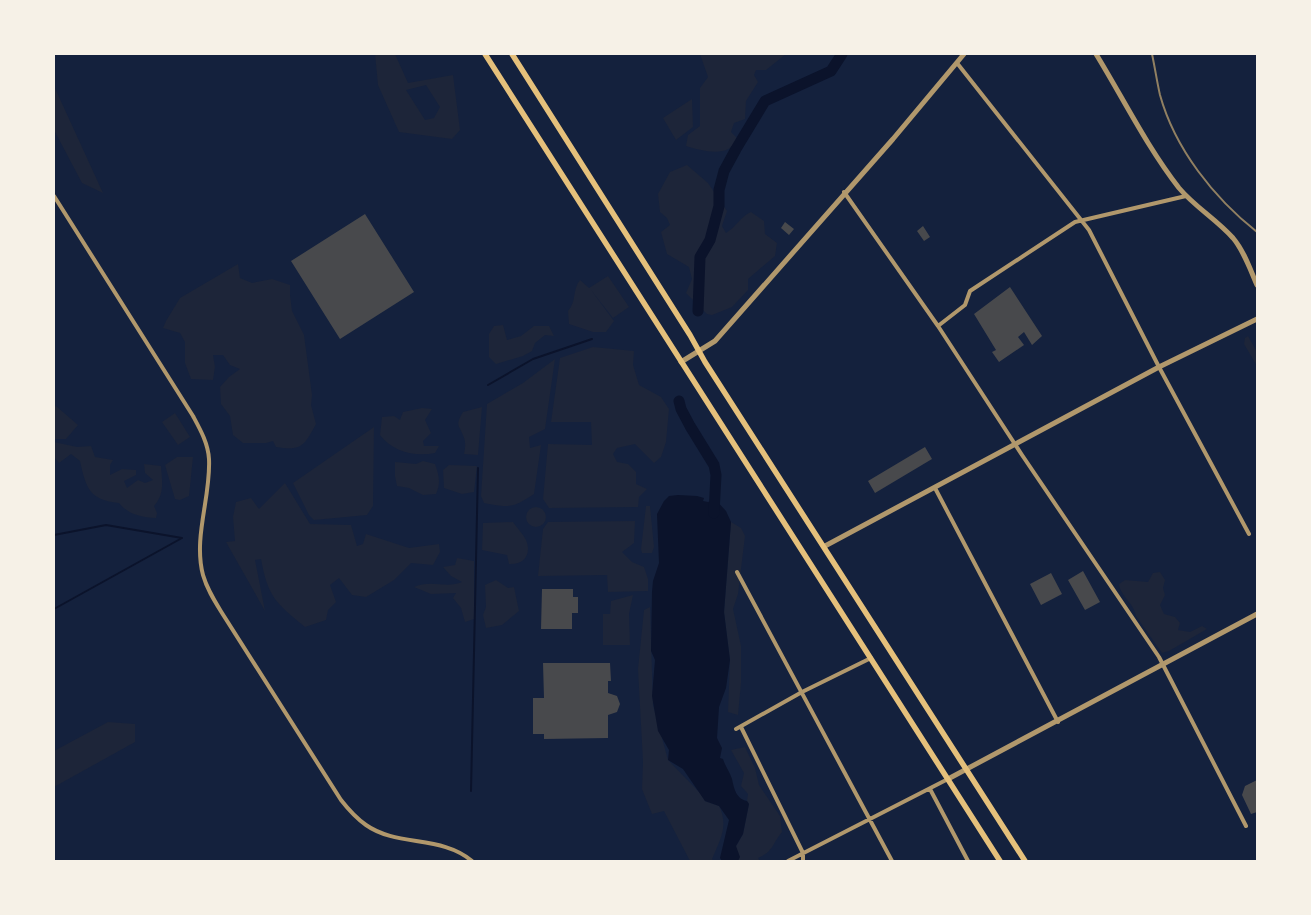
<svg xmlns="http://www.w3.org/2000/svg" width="1311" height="915" font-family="Helvetica,sans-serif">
  <rect width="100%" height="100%" fill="#14213d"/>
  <path fill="#1d2539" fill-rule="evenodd" d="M375 54H395L408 83 453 75 460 130 452 139 399 132 378 85ZM426 85 440 107 434 118 425 120 406 90Z
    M700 54H786L766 70H756L754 75 758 82 746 101 745 119 734 123 731 132 737 138C731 159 702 151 686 146L688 135 700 126V88L708 77Z
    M54 86 103 193 82 183 54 130Z
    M692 99 693 127 676 140 663 118Z
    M687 165 708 183 727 211 722 226 726 233C736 227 740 217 751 212L764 221 765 234 777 243 775 256 748 279V290L732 307 712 315 707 314 686 293 692 279 689 267 667 254 661 232 670 225 667 218 660 212 658 194 670 172Z
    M238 264 240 278 252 283 272 279 290 285V295L292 311 304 335 312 395 311 405 316 424C304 446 302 451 276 447L273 441 266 443H243L233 435 230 416 221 404 220 387 229 377 240 369 230 365 223 355H213L215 367 213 380 191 379 185 363V342L180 333 163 328 166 321 180 298Z
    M608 276 629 307 613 318 591 290 614 321 606 332H593L569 324 568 311C577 301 572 290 580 280L589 288Z
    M503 325 507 340 521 336 534 326H549L554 336 545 335 535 343 532 351 523 356 496 364 489 357V334L494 326Z
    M1248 336 1257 352V366L1244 344 1245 338Z
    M593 347 634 351 633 365 639 385 661 397 669 409 666 442 661 457 654 463 635 444 617 448 613 454 617 462 628 464 636 472V484L647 489 639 497 638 507 549 508 543 499 548 444 592 445 591 422H551L560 358Z
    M555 359 545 429 529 437 530 448 541 445 534 494C513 508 509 508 484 503L481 496 487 404 523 383Z
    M56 406 78 425 66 439H54V407Z
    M482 407 478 455 464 454C465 449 466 443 464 438 460 425 454 427 463 412Z
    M422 408 432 409 425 420 431 433 423 441 424 446H439L435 453C415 457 393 452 380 435L382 417 394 416 400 420 403 412Z
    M175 413 190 437 178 445 162 422Z
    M374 427 373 506 367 515 314 520 309 515 293 483Z
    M54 442 77 447 91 446 95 457 113 460 110 465V475L122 469 136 470V475L124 481 127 488 138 480 145 483 153 480 145 473 144 464 161 466C162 481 165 494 154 506L157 513 156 518C141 517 129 515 119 503 89 500 86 488 80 461L71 454 59 463 54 457Z
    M177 457H193L189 496 180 500 175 499 165 465Z
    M423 461 435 464C439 475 441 483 436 494L423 495 409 488 397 486 395 476V462L416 464Z
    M449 465 477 466 474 492 462 494 444 488 443 470Z
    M285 483 310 524 351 525 357 546 363 544 366 534 409 548 439 544 440 552 433 565 411 563 394 580 366 597 352 595 339 578 330 585 336 602 328 610 326 620 305 627C275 602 268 597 261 559L255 560 265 611 226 542 235 541 233 517 236 502 251 498 259 509Z
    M646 506H650L654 547 652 553H642L641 549Z
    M526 517a10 10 0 1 1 20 0a10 10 0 1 1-20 0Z
    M635 521 634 543 622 552 632 562 644 567 648 579V591L608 592 607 575 538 576 543 529 548 522Z
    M513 522C517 528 523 534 526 540 532 554 524 565 509 564L507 555 482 550 483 523Z
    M731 522 741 528 745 536 738 594 733 609 741 646V683L738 715 728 712 730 660 724 612Z
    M457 558 474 561V619L465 622 461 608 453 598 456 593 431 594 414 587C431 579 446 589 462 582L451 576 443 567 455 565Z
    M1160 572 1165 580 1163 588 1165 595 1160 605 1164 614 1175 617 1180 623 1178 630 1190 632 1202 626 1207 629 1169 651 1162 653 1136 616C1134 603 1120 596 1119 584L1125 580 1148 582 1153 573Z
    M496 580 508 588 514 587 519 611 502 625 486 628 483 615 486 607 485 585Z
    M633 595 629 614 630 645H603V614H610L611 601Z
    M650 607 653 705 668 760 701 794 705 801 719 806C729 826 720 840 712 859L714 861H690L664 811 652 814 642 789 643 762 638 669 644 610Z
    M108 722 135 724V742L54 787V751Z
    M745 747 755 768 759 785 780 816 782 832C772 844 774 851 758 858L760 861H738L735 848 743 834 749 804 747 801 748 794 741 786 744 773 731 750Z"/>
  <path fill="#0b132b" d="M678 495 697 496 704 498 703 501 708 502 715 499 726 511 731 522 724 612 730 660 726 688 719 707 717 738 722 748 720 758 723 759C725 766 730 772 732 779 734 788 736 799 747 801L749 804 743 834 736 846 740 857 738 861H722L720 858 729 820 719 806 705 801 683 769 668 760 669 750 658 731 652 696 655 660 651 651 652 592 653 581 659 563 657 514 664 501 669 496Z"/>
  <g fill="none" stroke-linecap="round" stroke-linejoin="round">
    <path stroke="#0b132b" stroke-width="2" d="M488 385 533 359 592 339
      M54 535 106 525 182 538 54 609
      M471 791 478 468"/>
    <path stroke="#0b132b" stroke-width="11" d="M698 311 700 257 710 240 719 206V190L724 171 736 149 765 101 831 71 842 54
      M679 401 681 409 690 426 714 465 716 475 714 513"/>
  </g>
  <path fill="#48494c" d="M365 214 414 292 340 339 291 261Z
    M785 222 794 229 789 235 781 228Z
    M923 226 930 237 924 241 917 231Z
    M1010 287 1042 336 1032 345 1024 332 1018 337 1024 345 999 362 992 352 996 350 974 314Z
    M925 447 932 459 875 493 868 481Z
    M1083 571 1100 602 1085 610 1068 580Z
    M1051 573 1062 594 1041 605 1030 584Z
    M542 589H573V597H578V613H572V629H541Z
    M543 663H610L611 681H608V693L617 696 620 704 617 712 608 715V738L544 739V734H533V698H544Z
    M1257 780V812L1251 814 1242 795 1245 786Z"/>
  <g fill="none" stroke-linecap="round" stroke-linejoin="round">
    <path stroke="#b1986c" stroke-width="4" d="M957 63 1089 230 1159 367 1249 534
      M844 192 938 326 1022 455 1159 657 1246 826
      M54 196 193 416C200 429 208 443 209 459 211 497 193 537 203 575 207 589 214 600 222 613L341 800C348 809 356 818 366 825 397 847 442 835 472 861
      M938 326 965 305 970 291 1075 222 1186 196
      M935 488 1058 722
      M737 572 892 861
      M741 727 803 853V861
      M736 729 802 692 871 658
      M930 789 968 861
      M788 861 948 779"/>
    <path stroke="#b1986c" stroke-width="5" d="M1096 54C1123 98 1147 147 1179 188 1195 207 1216 219 1233 238 1244 251 1250 269 1257 285
      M681 362 715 341 893 139 964 54
      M825 546 1159 367 1257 319
      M948 779 1257 614"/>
    <path stroke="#e5c07b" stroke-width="5.5" d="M485 54 1000 861
      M512 54 690 335 705 362 1025 861"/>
    <path stroke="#918062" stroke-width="2" d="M1152 54C1155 68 1157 82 1160 95 1175 149 1214 198 1257 232"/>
  </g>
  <rect width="1311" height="915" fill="none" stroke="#f6f1e7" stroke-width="110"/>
</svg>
